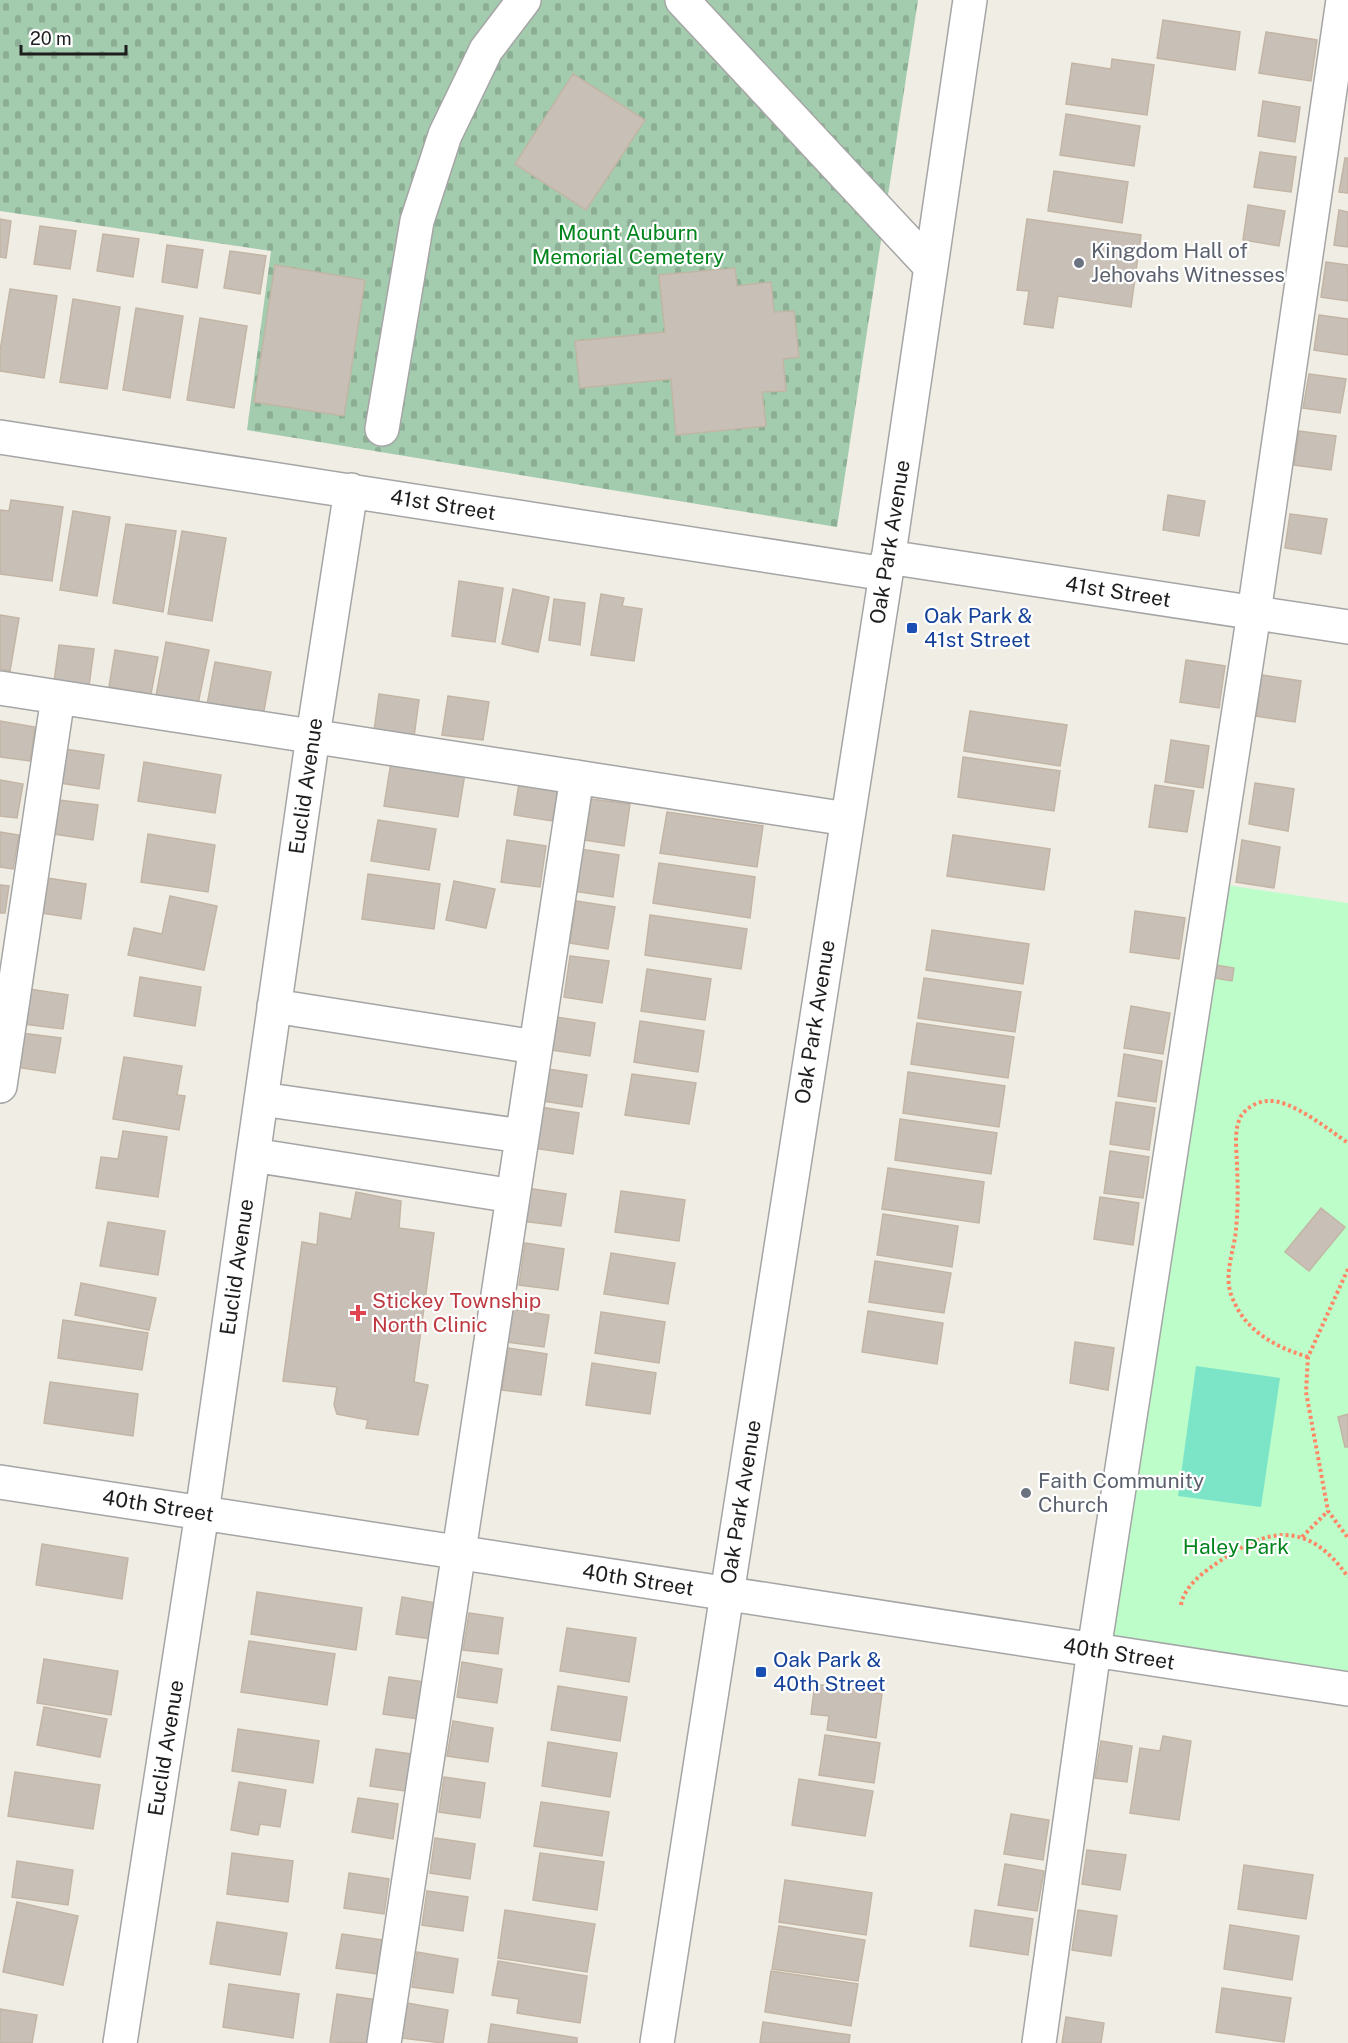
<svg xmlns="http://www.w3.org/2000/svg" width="1348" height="2043" font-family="'Public Sans',sans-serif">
  <defs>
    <pattern id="cemetery-stones" width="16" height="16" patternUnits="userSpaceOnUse" patternTransform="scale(1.5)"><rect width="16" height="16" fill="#a3cbad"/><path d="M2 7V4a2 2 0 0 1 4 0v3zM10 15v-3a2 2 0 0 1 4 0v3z" fill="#8cae94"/></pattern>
  </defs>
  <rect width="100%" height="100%" fill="#f0ede4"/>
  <path fill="url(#cemetery-stones)" d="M0 0H918L837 527 247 430 271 251 0 211Z"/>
  <path fill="#bdfdca" d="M1219 884 1348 903V1679L1108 1643Z"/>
  <path fill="#7ce5c8" d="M1196 1366 1280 1378 1261 1507 1178 1496Z"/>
  <path fill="#c8c0b6" stroke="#c3b5a5" stroke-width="1.5" d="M1163 20 1240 32 1235 70 1157 58Z
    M1266 32 1317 40 1311 81 1259 73Z
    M1112 59 1154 65 1147 115 1066 104 1072 63 1111 69Z
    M573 74 645 120 586 210 515 164Z
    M1263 101 1300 107 1295 142 1258 136Z
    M1066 114 1140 126 1134 166 1060 155Z
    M1260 152 1296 157 1291 192 1254 187Z
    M1345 158H1348V193L1339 192Z
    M1054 171 1128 182 1122 223 1048 211Z
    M1248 205 1285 211 1279 246 1243 240Z
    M1339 210 1348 212V247L1334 245Z
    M0 219 11 221 6 258 0 257Z
    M1027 219 1141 235 1131 307 1058 296 1053 328 1024 324 1029 291 1017 290Z
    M40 226 76 231 70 269 34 264Z
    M103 234 139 239 133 277 97 271Z
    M167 245 203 250 197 288 162 282Z
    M230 251 266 256 260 294 224 288Z
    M1326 262 1348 265V301L1321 297Z
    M275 265 365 280 344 416 254 402Z
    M735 268 737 286 771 282 774 312 794 311 799 357 783 359 786 391 762 392 766 426 676 435 671 379 580 388 575 341 665 332 659 275Z
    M10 289 57 296 44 378 0 371V351Z
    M73 299 120 307 107 389 60 382Z
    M136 308 183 316 170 398 123 390Z
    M1319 315 1348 319V355L1314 350Z
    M200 318 247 326 234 408 187 400Z
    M1309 374 1346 379 1340 413 1303 408Z
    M1299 431 1336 436 1331 470 1294 465Z
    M1168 495 1205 501 1199 536 1163 530Z
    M11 500 63 507 52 581 0 574V510L9 511Z
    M73 511 110 517 97 596 60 590Z
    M1290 514 1327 519 1321 554 1285 548Z
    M126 524 176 531 163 612 113 603Z
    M182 531 226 538 212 621 168 614Z
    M459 581 503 588 495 642 452 636Z
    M513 589 549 597 538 652 502 644Z
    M601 594 624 598 622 606 642 609 634 661 591 655Z
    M554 599 585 603 580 645 549 640Z
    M0 615 19 618 10 671 0 669Z
    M166 642 209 650 198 704 156 696Z
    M59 645 94 649 89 686 54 682Z
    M115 650 158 657 151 694 109 687Z
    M1186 660 1225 666 1219 708 1180 702Z
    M215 662 271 672 263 716 207 705Z
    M1262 675 1301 681 1295 722 1256 716Z
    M379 694 419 700 414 737 374 731Z
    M448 696 489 702 483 740 442 735Z
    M970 711 1067 725 1060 766 964 751Z
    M0 721 35 727 30 761 0 757Z
    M1171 740 1209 746 1203 788 1165 782Z
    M65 749 104 755 99 789 60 783Z
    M963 757 1060 771 1054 811 958 797Z
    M144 762 221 775 215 813 138 801Z
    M391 762 465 773 458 817 384 806Z
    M0 780 23 784 17 818 0 816Z
    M519 783 558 789 552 821 514 815Z
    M1255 783 1294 789 1288 831 1249 824Z
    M1155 785 1194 791 1187 832 1149 827Z
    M591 799 630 804 624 846 585 840Z
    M59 800 98 805 93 840 54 834Z
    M667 812 763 826 757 867 660 853Z
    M378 820 436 829 429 870 371 861Z
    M0 832 19 835 13 869 0 867Z
    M148 834 215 845 208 892 141 882Z
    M953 835 1050 849 1044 890 947 876Z
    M507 840 546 846 540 887 501 882Z
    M1242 840 1280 847 1274 888 1236 882Z
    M580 849 619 855 613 897 574 891Z
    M659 863 755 877 750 918 653 903Z
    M368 874 440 884 434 929 362 919Z
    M47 878 86 884 81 919 42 913Z
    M454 881 495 889 486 928 446 920Z
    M0 885 9 886 5 913H0Z
    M170 896 217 906 204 970 128 955 134 928 162 934Z
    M576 901 615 907 608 949 570 943Z
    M1135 911 1185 918 1179 959 1130 952Z
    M650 915 747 929 741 969 645 955Z
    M932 930 1029 944 1023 984 926 970Z
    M570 956 609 961 602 1003 564 997Z
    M1216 965 1234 968 1232 981 1214 978Z
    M647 969 711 979 705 1020 641 1011Z
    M140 977 201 987 195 1026 134 1016Z
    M924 978 1021 992 1015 1032 918 1018Z
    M29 989 68 995 63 1029 24 1024Z
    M1131 1006 1170 1013 1163 1054 1124 1048Z
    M556 1017 595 1023 590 1056 552 1050Z
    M640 1021 704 1031 698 1072 634 1062Z
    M917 1023 1014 1037 1008 1078 911 1064Z
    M21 1033 61 1038 55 1073 16 1067Z
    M1124 1054 1162 1061 1156 1102 1118 1096Z
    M124 1057 182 1066 177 1095 185 1096 179 1130 113 1119Z
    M548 1069 587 1075 582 1107 543 1101Z
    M908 1072 1005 1086 999 1127 903 1113Z
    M632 1074 696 1083 689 1124 625 1115Z
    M1116 1102 1155 1108 1149 1150 1110 1144Z
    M540 1107 579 1113 573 1154 534 1148Z
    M900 1119 997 1133 991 1174 895 1160Z
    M123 1131 167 1137 158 1197 96 1188 101 1157 118 1159Z
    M1110 1151 1149 1157 1143 1198 1104 1193Z
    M888 1168 984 1182 979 1223 882 1209Z
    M527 1188 566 1194 561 1226 522 1221Z
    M621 1191 685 1200 679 1241 615 1232Z
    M356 1192 401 1201 399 1228 434 1233 414 1382 428 1385 418 1435 366 1428 368 1420 337 1414 334 1405 337 1387 283 1381 302 1242 317 1245 320 1213 351 1219Z
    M1100 1197 1139 1203 1133 1245 1094 1239Z
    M1321 1208 1345 1227 1309 1271 1285 1252Z
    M883 1214 958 1226 952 1267 877 1255Z
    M108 1222 165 1231 158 1275 100 1266Z
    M525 1243 564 1249 558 1290 519 1285Z
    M611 1253 675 1263 668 1304 604 1294Z
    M875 1261 951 1273 944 1313 869 1302Z
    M81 1283 156 1298 149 1330 75 1315Z
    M511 1309 549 1315 544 1347 506 1342Z
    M868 1311 943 1323 937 1364 862 1352Z
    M601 1312 665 1322 659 1363 595 1353Z
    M63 1320 148 1333 142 1370 58 1358Z
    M1075 1342 1114 1348 1108 1390 1070 1383Z
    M508 1348 547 1354 541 1395 502 1390Z
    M592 1363 656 1373 650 1414 586 1405Z
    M50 1382 138 1394 133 1436 44 1423Z
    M1348 1414V1447H1345L1338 1417Z
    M42 1544 128 1558 122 1599 36 1585Z
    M257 1592 362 1608 356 1650 251 1634Z
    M402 1597 436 1603 431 1639 396 1634Z
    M469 1613 503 1618 498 1654 463 1650Z
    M567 1628 636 1638 629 1682 560 1671Z
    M249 1641 335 1654 327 1705 241 1692Z
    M44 1659 118 1671 111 1715 37 1703Z
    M462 1662 502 1669 497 1703 457 1697Z
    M389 1677 424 1682 418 1719 383 1714Z
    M815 1684 882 1694 876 1738 827 1730 829 1716 811 1714Z
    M558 1686 627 1697 620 1741 551 1730Z
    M44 1707 107 1719 100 1757 37 1745Z
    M453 1721 493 1728 488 1762 447 1756Z
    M238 1729 319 1741 313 1783 232 1771Z
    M825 1735 880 1743 874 1783 819 1775Z
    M1163 1736 1191 1741 1179 1820 1130 1813 1140 1748 1160 1751Z
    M1101 1741 1132 1746 1127 1782 1095 1778Z
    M548 1742 617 1753 610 1797 542 1786Z
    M376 1749 411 1754 405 1791 370 1786Z
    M15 1772 100 1785 93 1829 8 1816Z
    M444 1777 485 1783 480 1818 439 1812Z
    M799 1779 873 1791 865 1836 792 1825Z
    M239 1782 286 1790 280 1827 260 1824 258 1835 231 1830Z
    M358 1798 398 1804 393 1839 352 1832Z
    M541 1802 609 1812 602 1856 534 1846Z
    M1011 1814 1049 1820 1043 1860 1004 1854Z
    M435 1838 475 1844 470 1879 430 1873Z
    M1087 1850 1126 1855 1120 1890 1082 1884Z
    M232 1853 293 1861 288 1902 227 1894Z
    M540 1853 604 1862 597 1910 533 1900Z
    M17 1861 73 1870 68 1905 12 1897Z
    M1005 1864 1044 1871 1037 1911 998 1905Z
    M1244 1865 1313 1875 1306 1919 1238 1909Z
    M349 1873 389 1879 384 1914 344 1908Z
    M785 1880 872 1893 866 1935 779 1922Z
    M427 1891 468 1897 463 1931 422 1925Z
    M17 1902 78 1916 63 1985 3 1972Z
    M505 1910 595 1924 587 1972 498 1958Z
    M975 1910 1033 1919 1028 1955 970 1946Z
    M1078 1910 1117 1916 1111 1956 1072 1950Z
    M217 1922 287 1933 280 1975 210 1964Z
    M1230 1925 1299 1936 1292 1980 1224 1969Z
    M779 1926 865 1940 858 1981 772 1969Z
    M342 1934 382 1940 377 1974 336 1968Z
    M417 1952 458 1959 453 1993 412 1987Z
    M498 1961 587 1976 580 2023 517 2013 519 1999 492 1995Z
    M771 1971 858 1984 851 2026 765 2012Z
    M229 1984 299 1994 293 2038 223 2027Z
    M1222 1988 1291 1998 1284 2042 1216 2032Z
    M337 1994 377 2000 371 2043 330 2042Z
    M407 2003 448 2010 443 2043 402 2038Z
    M0 2009 37 2015 32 2043H0Z
    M1066 2017 1104 2023 1101 2043H1062Z
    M763 2022 850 2035 849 2043H760Z
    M491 2024 577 2038V2043H488Z"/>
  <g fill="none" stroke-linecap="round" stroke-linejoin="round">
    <g stroke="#a5a5a5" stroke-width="36">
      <path id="minor" d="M682 0 931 267
        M382 429 417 221 445 135 486 50 524 0
        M0 437 886 574
        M888 557 1348 627
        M0 688 847 819
        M274 1006 535 1047
        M0 1086 58 697
        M261 1099 522 1136
        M253 1155 513 1196
        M0 1482 1348 1689
        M120 2043 202 1513 313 736 351 490
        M384 2043 577 777
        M657 2043 886 574 970 0
        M1039 2043 1094 1650 1254 613 1343 0"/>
    </g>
    <path stroke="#ff8766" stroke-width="4" stroke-dasharray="3 3" stroke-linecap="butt" d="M1348 1269 1308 1357 1306 1392 1328 1511 1348 1538
      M1308 1357C1275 1347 1245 1331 1232 1297 1223 1276 1234 1251 1236 1230 1238 1209 1238 1187 1237 1166 1237 1150 1233 1131 1241 1116 1246 1108 1258 1101 1268 1101 1291 1099 1329 1130 1348 1143
      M1302 1537 1328 1511
      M1181 1605C1184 1587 1202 1573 1217 1563 1268 1527 1308 1520 1348 1577"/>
    <use href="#minor" stroke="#fff" stroke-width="33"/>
  </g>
  <g fill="#6b7280" stroke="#fff" stroke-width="2">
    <circle cx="1079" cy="263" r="6"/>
    <circle cx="1026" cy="1493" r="6"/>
  </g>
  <g fill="#1a4fb4" stroke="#fff" stroke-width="2">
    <rect x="906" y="622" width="12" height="12" rx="3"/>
    <rect x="755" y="1666" width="12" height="12" rx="3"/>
  </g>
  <path fill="#e0444e" stroke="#fff" stroke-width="2" d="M355 1304h6v6h6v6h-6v6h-6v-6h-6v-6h6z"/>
  <g text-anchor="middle" stroke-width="4.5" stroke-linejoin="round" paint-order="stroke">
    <g font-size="21" fill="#03851d" stroke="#fff">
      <text x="628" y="240">Mount Auburn<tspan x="628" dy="24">Memorial Cemetery</tspan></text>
      <text x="1236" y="1554">Haley Park</text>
    </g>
    <g font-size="21" fill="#5b616d" stroke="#fff" text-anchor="start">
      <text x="1091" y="258">Kingdom Hall of<tspan x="1091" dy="24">Jehovahs Witnesses</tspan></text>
      <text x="1038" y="1488">Faith Community<tspan x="1038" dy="24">Church</tspan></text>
    </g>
    <g font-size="21" fill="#1e1e1e" stroke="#fff">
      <text transform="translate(443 505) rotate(9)" y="7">41st Street</text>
      <text transform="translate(890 542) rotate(-81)" y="7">Oak Park Avenue</text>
      <text transform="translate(1118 592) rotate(9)" y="7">41st Street</text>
      <text transform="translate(306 786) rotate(-82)" y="7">Euclid Avenue</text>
      <text transform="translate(815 1022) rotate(-81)" y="7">Oak Park Avenue</text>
      <text transform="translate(237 1267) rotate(-82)" y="7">Euclid Avenue</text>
      <text transform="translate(741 1502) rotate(-81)" y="7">Oak Park Avenue</text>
      <text transform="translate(158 1506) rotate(9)" y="7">40th Street</text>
      <text transform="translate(638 1580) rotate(9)" y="7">40th Street</text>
      <text transform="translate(1119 1654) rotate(9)" y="7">40th Street</text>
      <text transform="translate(166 1748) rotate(-81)" y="7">Euclid Avenue</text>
    </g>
    <g font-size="21" fill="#164399" stroke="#fff" text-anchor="start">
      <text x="924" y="623">Oak Park &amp;<tspan x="924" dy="24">41st Street</tspan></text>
      <text x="773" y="1667">Oak Park &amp;<tspan x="773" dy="24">40th Street</tspan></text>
    </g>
    <g font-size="21" fill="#be3a42" stroke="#fff" text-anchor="start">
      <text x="372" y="1308">Stickey Township<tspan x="372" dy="24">North Clinic</tspan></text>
    </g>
  </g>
  <path d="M21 45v9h105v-9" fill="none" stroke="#1e1e1e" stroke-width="3"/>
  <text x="30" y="45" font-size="18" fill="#1e1e1e" stroke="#ffffff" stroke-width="4.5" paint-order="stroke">20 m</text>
</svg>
